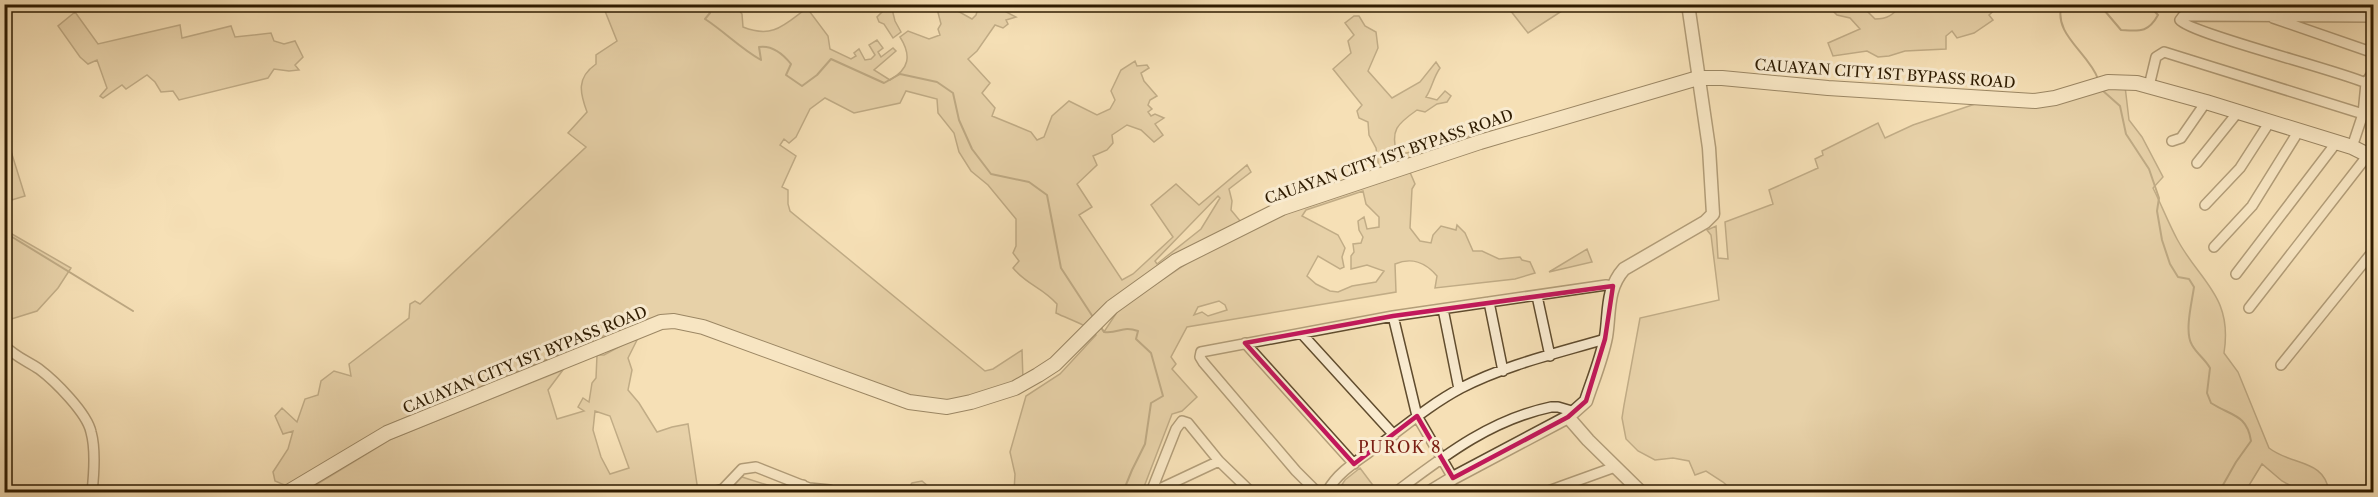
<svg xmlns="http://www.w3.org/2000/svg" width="2378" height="497" font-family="'Libre Caslon Text',serif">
  <rect width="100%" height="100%" fill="#f6e0b6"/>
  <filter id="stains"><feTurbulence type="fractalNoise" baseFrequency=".00333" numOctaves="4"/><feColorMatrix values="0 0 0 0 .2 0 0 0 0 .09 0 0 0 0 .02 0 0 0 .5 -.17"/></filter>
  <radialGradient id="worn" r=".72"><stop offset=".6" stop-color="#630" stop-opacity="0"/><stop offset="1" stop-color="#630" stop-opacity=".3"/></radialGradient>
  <path fill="#d4bf97" stroke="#816d4c" stroke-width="1.5" fill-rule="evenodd" d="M1517 4H1571V5L1528 33 1510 10Z
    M615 5H735L742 14 743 27C773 39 784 25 807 8L828 36 830 49 851 59 856 56 854 53 859 49 865 60 871 59 875 55 869 45 877 40 883 48 878 52 881 57 893 48 896 51 874 70 890 80C909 69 912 56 900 37L908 31 929 39 940 35 938 29 941 24 936 5H947L972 19 976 15 979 5H993L1016 17 1006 20 1008 24 1003 28 995 25 977 51 968 59 990 83 982 93 995 108 992 116 1031 132 1037 140 1044 137 1052 116 1069 101 1097 115 1110 109 1115 100 1111 91 1121 70 1135 61 1137 66 1147 65 1149 68 1141 73 1144 81 1157 96 1150 100 1148 105 1152 109 1148 112 1151 116 1155 114 1164 118 1155 124 1163 135 1154 142 1141 130 1127 125 1112 135 1113 143 1107 150 1093 156 1097 165 1077 184 1092 207 1079 215 1122 280 1133 274 1173 237 1151 205 1176 184 1199 205 1247 165 1251 172 1229 189 1232 201 1231 210 1241 222 1096 320 1104 332 1119 309 1192 260 1276 213 1409 170 1415 184 1412 189 1410 228 1420 241 1431 243 1433 235 1441 226 1456 230 1457 225 1465 233 1473 251H1482L1499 259 1520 257 1522 260 1530 262 1535 273 1515 279 1435 288 1437 276C1425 262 1412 257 1395 264L1396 292 1187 327 1171 357 1176 364 1172 369 1197 397 1182 411 1172 414 1142 492H1014L1015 474 1010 452 1026 396 1060 374 1096 335C1085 323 1070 320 1056 313L1057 304C1042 287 1027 285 1013 268L1019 261 1013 253 1016 246V219L988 185 971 171 959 152 954 133 938 113 937 99 906 91 900 103 854 113 825 98 810 109 796 137 789 143 784 139 780 145 796 156 782 187 788 190V204L790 211 985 371 993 369 1022 350 1023 380 951 401 911 397 821 363 702 321 673 314 639 321 393 423 289 487 275 481 273 472 288 449 293 431 283 434 275 416 282 408 297 422 305 399 318 395 321 381 334 371 351 376 349 364 409 318 410 304 415 301 420 304 586 147 568 133 587 112C580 93 576 78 596 64V55L617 41 605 11ZM1363 191 1366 204 1379 217V227L1367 229 1364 217 1358 221 1359 230 1363 237 1361 243 1353 244 1354 252 1351 256V269L1367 265 1384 271 1376 282 1352 286 1338 292 1330 291 1316 284 1307 276 1318 256 1340 269 1344 267 1342 257 1345 248 1338 235 1302 216 1306 210ZM1218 196 1220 198 1201 229 1157 264 1155 261ZM1219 301 1225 305 1227 310 1208 316 1202 312 1194 315 1198 307Z
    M875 5H891L895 21 901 32 893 38 884 24 879 22 877 17 882 12Z
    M1839 5H1861L1875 19C1888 19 1892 15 1901 6L1897 5H2000L1989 15 1993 20 1974 33 1957 38 1952 31 1946 36V49L1905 51 1889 56 1878 57 1867 51 1833 56 1828 43 1860 29 1850 18 1837 15 1833 11Z
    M75 12 98 44 180 25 182 38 231 26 235 37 271 33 274 41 284 44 295 41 303 57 295 65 299 70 289 71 274 69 268 78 179 100 173 91 161 92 155 82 147 75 126 89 122 85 103 98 100 96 107 88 97 60 88 64 80 57 58 26Z
    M1354 16H1359L1365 26 1376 32 1378 48 1368 71 1392 98 1420 82 1436 62 1440 68C1433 78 1432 88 1426 97L1437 100 1445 91 1451 96 1447 102 1437 104 1425 112 1417 110C1397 124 1390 130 1397 155L1439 146 1495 128 1497 132 1400 163 1379 168 1376 148 1369 135 1368 122 1359 118 1357 111 1362 105 1333 69 1351 53 1348 41 1354 35 1345 23Z
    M2125 86 2129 120 2142 137 2163 177 2153 188C2161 204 2168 222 2177 239 2200 282 2233 296 2224 353L2238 372 2269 448C2292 466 2325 459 2329 492H2302L2282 481 2262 464 2245 492H1734L1723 482 1706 471 1695 475 1689 461 1673 458 1655 460 1638 451 1626 439 1622 418 1624 405 1640 318 1719 300 1711 235 1707 230 1716 226 1718 258 1728 259 1725 222 1773 204 1769 190 1818 168 1815 159 1823 155 1822 151 1878 123 1885 138 1913 125 1981 102Z
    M5 132 25 196 5 202H4Z
    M5 230 71 268 58 288 37 311 5 321Z
    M1587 249 1592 262 1549 272Z
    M639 336 628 358 632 370 628 390 639 403 657 432 672 427 688 424 698 491 304 492 391 439 563 370 548 390 557 419 584 411 578 407 583 398 589 402 592 383 596 378 597 355H604ZM595 411 610 416 629 468 610 474 601 457 593 430Z
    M1360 468 1378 492H1337L1345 480Z
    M742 477 777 488 774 492H717L728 488Z
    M922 481 935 492H906L912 483Z"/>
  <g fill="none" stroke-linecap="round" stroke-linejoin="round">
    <path stroke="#7d6948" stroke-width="2" d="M707 4 710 13 705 19C725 32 740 48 761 60L759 47C772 45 783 54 791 64L786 75 802 86 817 75 831 59 884 83 900 74 937 82 953 93 959 120 972 149 991 174 1029 182 1047 195 1061 268 1093 317
      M719 4 722 7 723 4
      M2062 4C2052 34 2089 53 2098 79
      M2099 4 2121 30C2140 31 2148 33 2158 15L2148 4
      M2102 90 2120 106 2126 134 2149 169 2159 198 2157 211 2162 240 2170 264 2178 277 2189 279 2194 287C2192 302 2184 332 2192 345 2197 354 2205 359 2210 368L2207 393 2211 403C2231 416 2247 414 2251 441L2236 462 2219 492
      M4 232 133 311
      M1100 326 1104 332C1119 334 1122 325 1138 331L1136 339 1151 353 1163 396 1151 403 1145 444 1132 470 1123 492"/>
    <g stroke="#604c2e" stroke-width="12">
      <path id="minor" d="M2273 18 2374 53
        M2366 83C2337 70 2189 33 2180 20L2183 16H2193L2374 17
        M2149 86 2156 57 2164 52 2363 114
        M2172 141 2181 138 2206 102
        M2352 147 2363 114 2366 83 2374 70
        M2197 163 2238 112
        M2205 205 2240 168 2269 123
        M2214 247 2252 206 2298 132
        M2236 274 2336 143
        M1537 296 1550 356
        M1489 302 1503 371
        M2249 308 2368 155
        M1443 309 1459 389
        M1393 316 1417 416 1453 478
        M1302 334 1394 435
        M1245 343 1354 464
        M4 345C14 356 27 361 39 369 55 381 87 413 91 432 96 450 94 474 92 492
        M2281 365 2374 250
        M1565 485 1615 467
        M713 492 723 489 742 469 756 467 809 488 830 490
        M778 492 803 485
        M1151 492 1176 429 1182 421 1188 423 1219 461 1251 492
        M1153 492 1219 461
        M1317 492 1296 471 1203 362 1200 357 1201 352 1393 316 1606 285 1613 286
        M1327 492C1337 472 1360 459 1378 446 1405 426 1431 404 1461 388 1505 365 1558 353 1605 339
        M1396 492C1444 456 1490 420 1551 407H1558L1575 412
        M1546 492 1565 485 1572 492"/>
    </g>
    <g stroke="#604c2e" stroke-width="15">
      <path id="tertiary" d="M1568 417 1588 440 1641 492
        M1430 492 1453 478 1568 417 1586 401C1593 380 1602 358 1606 337 1610 313 1606 289 1624 269L1705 222 1713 214 1709 148 1688 4"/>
    </g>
    <g stroke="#2e1b00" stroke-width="16">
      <path id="secondary" d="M288 492 387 433 661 322 674 321 703 327 909 402 947 407 971 402 1015 388 1038 375 1055 364 1112 307 1176 261 1282 208 1480 142 1698 78H1722L1828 88 2035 101 2055 98 2108 82 2137 83 2206 102 2352 147 2374 158"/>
    </g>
    <use href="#minor" stroke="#f9ebd0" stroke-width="9"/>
    <use href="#tertiary" stroke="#f9ebd0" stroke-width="12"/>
    <use href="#secondary" stroke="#f9ebd0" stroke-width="14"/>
  </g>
  <path d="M0 0H2378V497H0ZM1613 286 1605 339 1586 401 1568 417 1453 478 1417 416 1354 464 1245 343 1393 316Z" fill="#f6e0b6" fill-opacity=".55" fill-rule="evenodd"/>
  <path fill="none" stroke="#c2185b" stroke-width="4.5" stroke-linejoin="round" d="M1613 286 1605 339 1586 401 1568 417 1453 478 1417 416 1354 464 1245 343 1393 316Z"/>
  <g text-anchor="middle" stroke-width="6" stroke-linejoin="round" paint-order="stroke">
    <g font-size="15" fill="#2e1b00" stroke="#f9ebd0">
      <text transform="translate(1885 74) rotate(4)" y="5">CAUAYAN CITY 1ST BYPASS ROAD</text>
      <text transform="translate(1389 157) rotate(-19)" y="5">CAUAYAN CITY 1ST BYPASS ROAD</text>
      <text transform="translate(525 360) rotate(-22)" y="5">CAUAYAN CITY 1ST BYPASS ROAD</text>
    </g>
    <g font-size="16" letter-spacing="1.5" fill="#7a1f14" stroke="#f9ebd0">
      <text x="1400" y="453">PUROK 8</text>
    </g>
  </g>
  <rect width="2378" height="497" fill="none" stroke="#f6e0b6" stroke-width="24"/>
  <rect x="6" y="6" width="2366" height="485" fill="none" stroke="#2e1b00" stroke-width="3"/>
  <rect x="12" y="12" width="2354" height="473" fill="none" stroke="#2e1b00" stroke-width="1.5"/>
  <rect width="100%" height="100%" filter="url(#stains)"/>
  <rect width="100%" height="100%" fill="url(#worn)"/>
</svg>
